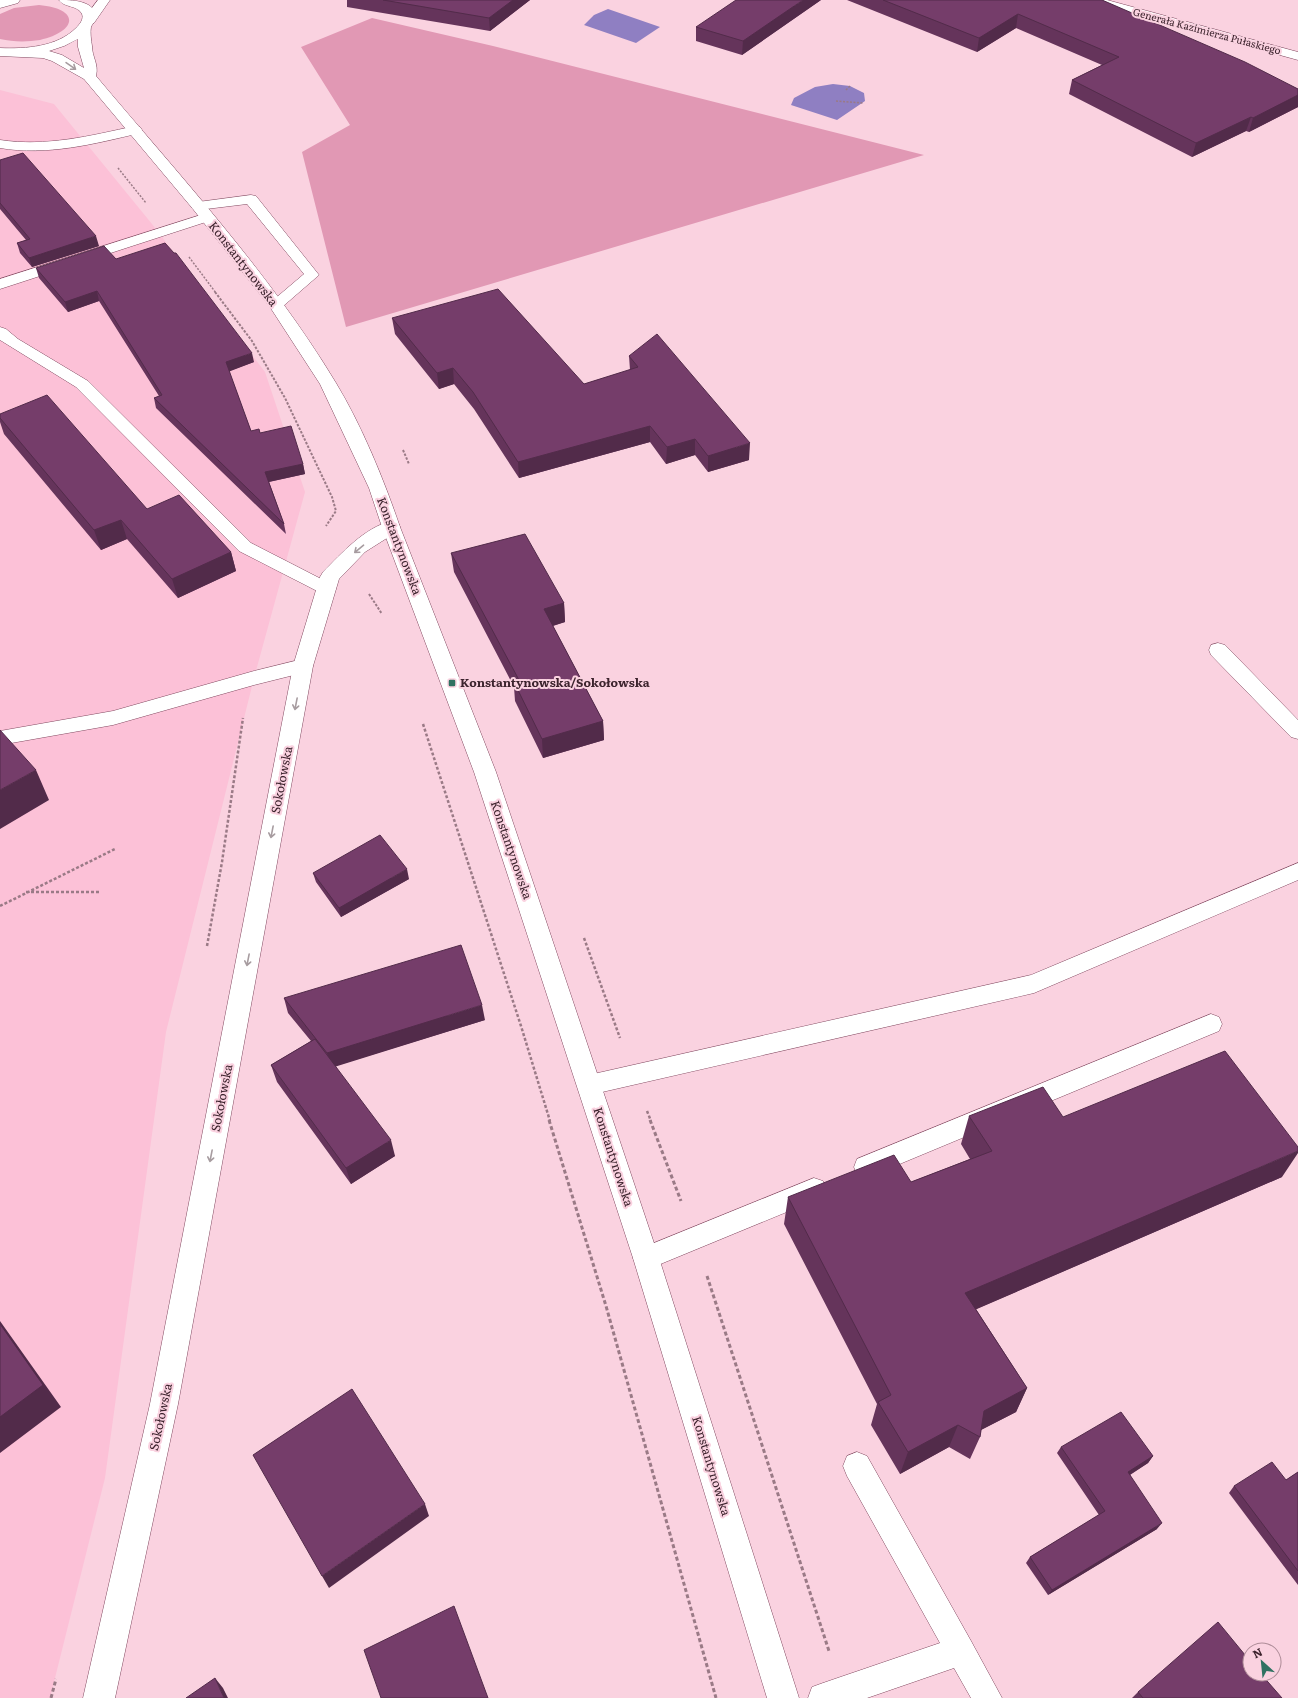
<svg xmlns="http://www.w3.org/2000/svg" width="1298" height="1698" font-family="Literata,serif">
  <rect width="100%" height="100%" fill="#fad2e0"/>
  <path fill="#fcc1d7" d="M0 90 54 104 152 224 265 372 305 492 254 678 166 1032 105 1478 50 1698H0Z"/>
  <path fill="#e198b4" d="M39 5C82 9 76 32 40 40 27 42 13 42 0 39V14L14 8Z
    M372 18 493 46 924 155 346 327 302 152 350 125 301 47Z"/>
  <path fill="#8f7fc2" d="M608 9 660 27 636 43 584 25 594 15Z
    M833 84 850 86 864 93 865 101 837 120 791 105 794 98 815 87Z"/>
  <g fill="none" stroke-linecap="round" stroke-linejoin="round">
    <g stroke="#824a61" stroke-width="1">
      <path id="service" d="M135 126 140 127 142 130 140 133C94 144 47 156 0 148V140C46 147 90 136 135 126Z
        M251 195 256 196 319 275 281 308 276 310 271 308 268 305 271 302 304 274 247 204 198 210 193 209 191 206 193 203 198 202Z
        M207 213 212 214 214 217 212 220 0 289V279Z
        M0 327 6 329 18 339 88 381 251 543 333 585 336 589 333 593 327 595 321 593 239 551 76 387 0 340Z
        M1218 643 1225 645 1298 720V739L1291 737 1211 655 1209 650 1211 645Z
        M303 659 310 661 313 666 310 671 254 685 113 725 0 745V731L113 711 254 671Z
        M1298 863V880L1034 993 589 1095 581 1092 577 1085 581 1078 589 1075 1031 975Z
        M1211 1014 1219 1017 1222 1024 1219 1031 866 1178 857 1175 854 1167 857 1159Z
        M814 1178 823 1181 826 1189 823 1197 646 1270 637 1266 633 1258 637 1250Z
        M857 1452 867 1456 971 1641 1002 1698H971L954 1668 867 1698H808L812 1687 823 1683 940 1643 847 1476 843 1466 847 1456Z"/>
    </g>
    <g stroke="#824a61" stroke-width="1">
      <path id="minor" d="M1087 0H1107L1298 52V60L1089 3Z
        M391 521 398 523 400 527 398 531 365 552 339 579 313 666 178 1404 115 1698H83L150 1404 293 666 320 577 323 572C342 553 364 528 391 521Z"/>
    </g>
    <g stroke="#824a61" stroke-width="1">
      <path id="tertiary" d="M98 0H110L94 23H84L83 20Z"/>
    </g>
    <g stroke="#824a61" stroke-width="1">
      <path id="secondary" d="M0 0H20L18 3 0 8Z
        M59 0C70 0 98 0 95 19 95 22 92 24 91 27 90 32 91 40 92 46 92 57 99 64 96 76 179 175 269 272 336 383 362 426 384 480 400 527L496 772 659 1258 799 1698H767L633 1258 474 772 382 527 369 488 320 384 270 307 193 209 84 79 52 61 43 58 0 56V48C26 49 57 47 76 28 80 24 84 19 82 14 78 5 64 8 59 0ZM78 39V47L84 68 62 55 49 51 64 46Z"/>
    </g>
    <path stroke="#9a7a86" stroke-width="1.5" stroke-dasharray="2 1.5" stroke-linecap="butt" d="M846 90 850 86
      M836 101 863 103
      M118 168 146 203
      M189 257 216 293"/>
    <path stroke="#9a7a86" stroke-width="2" stroke-dasharray="2.5 1.5" stroke-linecap="butt" d="M215 292 252 341 285 398 332 497 336 511 326 526
      M403 450 409 464
      M369 594 382 614"/>
    <path stroke="#9a7a86" stroke-width="2.5" stroke-dasharray="3 2" stroke-linecap="butt" d="M423 724 521 1026 550 1121
      M26 892H100
      M0 906 115 849
      M584 938 620 1038
      M207 946 222 862 243 718
      M647 1111 651 1121"/>
    <path stroke="#9a7a86" stroke-width="3" stroke-dasharray="4 2.5" stroke-linecap="butt" d="M549 1120 606 1306 716 1698
      M650 1120 681 1201
      M707 1276 829 1651
      M51 1698 56 1679"/>
    <use href="#service" fill="#fff" fill-rule="evenodd"/>
    <use href="#minor" fill="#fff" fill-rule="evenodd"/>
    <use href="#tertiary" fill="#fff" fill-rule="evenodd"/>
    <use href="#secondary" fill="#fff" fill-rule="evenodd"/>
  </g>
  <path fill="#65345b" d="M347 0H530L490 31 347 7Z
    M821 0 742 55 696 41V27Z
    M847 0H1102L1298 89V107L1249 132 1246 131 1192 157 1069 94 1072 80 1102 65 1016 28 977 52Z
    M0 160 99 246 32 267 20 253 17 243 26 240 0 209Z
    M116 259 254 362 229 371 251 431 260 433 303 464 305 474 269 482 284 524 286 534 156 408 154 398 159 396 99 301 68 312 39 278 36 268Z
    M392 318 584 384 630 370 629 356 749 460 708 472 695 455 666 464 650 442 519 478 474 409 454 384 439 389 395 334Z
    M0 414 147 509 231 552 236 571 178 598 127 539 101 550 4 434 0 422Z
    M451 553 564 603 565 622 553 626 603 721 604 740 543 758 515 701 514 687 454 572Z
    M313 873 409 879 341 917 316 882Z
    M284 998 485 1020 335 1066 395 1156 351 1184 277 1082 271 1065 311 1041 288 1013Z
    M969 1116 1063 1117 1282 1177 976 1309 1027 1388 1016 1412 981 1430 980 1437 970 1459 949 1447 900 1474 871 1425 877 1404 784 1224 788 1197 911 1182 970 1159 961 1144Z
    M1061 1447 1153 1456 1148 1463 1130 1475 1157 1529 1048 1595 1026 1563 1030 1557 1099 1515 1057 1453Z
    M1298 1472V1585L1229 1493 1234 1486 1286 1480Z
    M1138 1692 1282 1698H1132Z"/>
  <path fill="#522b4a" d="M513 0H530L490 31 489 18Z
    M803 0H821L742 55 743 41Z
    M1018 14 1016 28 977 52 979 38Z
    M1298 95V107L1249 132 1253 118Z
    M1251 117 1246 131 1192 157 1196 143Z
    M96 236 99 246 32 267 29 258Z
    M97 291 99 301 68 312 65 302Z
    M252 353 254 362 228 372 226 362Z
    M453 368 454 384 439 389 437 373Z
    M650 426V442L519 478 518 462Z
    M695 439V455L666 464 667 447Z
    M750 443 749 460 708 472V456Z
    M303 464 305 474 268 482 265 472Z
    M121 520 127 539 101 550 94 530Z
    M231 552 236 571 178 598 172 579Z
    M564 603 565 622 545 628 544 609Z
    M603 721 604 740 543 758 542 739Z
    M36 770 49 800 0 829V790Z
    M407 869 409 879 341 917 339 908Z
    M482 1005 485 1020 331 1068 327 1053Z
    M391 1140 395 1156 351 1184 346 1168Z
    M1298 1151V1153L1282 1177 956 1318 965 1293Z
    M0 1321 61 1407 0 1453Z
    M1027 1388 1016 1412 973 1434 984 1411Z
    M958 1425 949 1447 900 1474 908 1452Z
    M1153 1456 1148 1463 1123 1479 1128 1472Z
    M425 1504 429 1516 329 1588 322 1576Z
    M1162 1523 1157 1529 1048 1595 1052 1590Z
    M215 1678 223 1688 228 1698H224Z"/>
  <path fill="#753d6a" stroke="#522b4a" d="M383 0H513L489 18Z
    M736 0H803L743 41 696 27Z
    M883 0H1102L1245 62 1298 89V95L1253 118 1251 117 1196 143 1072 80 1119 57 1018 14 979 38Z
    M23 153 96 236 29 258 17 243 30 239 0 203V160Z
    M165 243 174 253H176L252 353 226 362 251 431 259 429 260 433 291 426 303 464 265 472 284 524 154 398 162 395 97 291 65 302 36 268 104 246 116 259Z
    M498 289 584 384 638 367 629 356 657 334 750 443 708 456 695 439 667 447 650 426 518 462 473 392 453 368 437 373 392 318Z
    M47 395 147 509 179 495 231 552 172 579 121 520 94 530 0 418V414Z
    M525 534 564 603 544 609 603 721 542 739 514 682 519 680 451 553Z
    M0 730 36 770 0 790Z
    M380 835 407 869 339 908 313 873Z
    M461 945 482 1005 327 1053 284 998Z
    M315 1039 391 1140 346 1168 271 1065Z
    M1225 1051 1298 1147V1151L965 1293 1027 1388 984 1411 980 1437 958 1425 908 1452 878 1402 891 1395 788 1197 894 1155 911 1182 992 1151 969 1116 1043 1087 1063 1117Z
    M0 1324 43 1385 0 1417Z
    M352 1389 425 1504 322 1576 253 1455Z
    M1121 1412 1153 1456 1128 1472 1162 1523 1052 1590 1030 1557 1105 1511 1061 1447Z
    M1272 1462 1286 1480 1298 1472V1571L1234 1486Z
    M454 1606 488 1698H381L364 1650Z
    M1218 1622 1250 1661V1674H1261L1282 1698H1143L1138 1692Z
    M215 1678 224 1698H186Z"/>
  <defs><path id="oneway-shaft" d="M-6 0H5M1.5-3L5.5 0L1.5 3" fill="none" stroke-width="1.6" stroke-linecap="round" stroke-linejoin="round"/></defs>
  <g stroke="#a79ca0">
    <use href="#oneway-shaft" transform="translate(71 66) rotate(35)"/>
    <use href="#oneway-shaft" transform="translate(359 549) rotate(140)"/>
    <use href="#oneway-shaft" transform="translate(296 704) rotate(101)"/>
    <use href="#oneway-shaft" transform="translate(272 832) rotate(101)"/>
    <use href="#oneway-shaft" transform="translate(248 960) rotate(101)"/>
    <use href="#oneway-shaft" transform="translate(211 1156) rotate(101)"/>
  </g>
  <rect fill="#307262" stroke="#fad2e0" stroke-width="1.5" x="448" y="679" width="8" height="8" rx="2"/>
  <g text-anchor="middle" stroke-width="4" stroke-linejoin="round" paint-order="stroke">
    <g font-size="10" fill="#3c232d" stroke="#fad2e0">
      <text transform="translate(1207 31) rotate(15)" y="4">Generała Kazimierza Pułaskiego</text>
    </g>
    <g font-size="12" fill="#3c232d" stroke="#fad2e0">
      <text transform="translate(243 264) rotate(52)" y="4">Konstantynowska</text>
      <text transform="translate(399 546) rotate(69)" y="4">Konstantynowska</text>
      <text transform="translate(282 780) rotate(-79)" y="4">Sokołowska</text>
      <text transform="translate(511 850) rotate(71)" y="4">Konstantynowska</text>
      <text transform="translate(222 1098) rotate(-79)" y="4">Sokołowska</text>
      <text transform="translate(613 1157) rotate(72)" y="4">Konstantynowska</text>
      <text transform="translate(161 1417) rotate(-78)" y="4">Sokołowska</text>
      <text transform="translate(711 1466) rotate(73)" y="4">Konstantynowska</text>
    </g>
    <g font-size="12" font-weight="bold" fill="#3c232d" stroke="#fad2e0" text-anchor="start">
      <text x="460" y="687">Konstantynowska/Sokołowska</text>
    </g>
  </g>
  <g transform="translate(1262 1662) rotate(333)"><circle r="19" fill="#fad2e0" stroke="#ae8c98"/>
  <path d="M0-3L7 15L0 10L-7 15Z" fill="#307262"/>
  <text y="-6" font-size="11" font-weight="bold" text-anchor="middle" fill="#3c232d">N</text>
  </g>
</svg>
